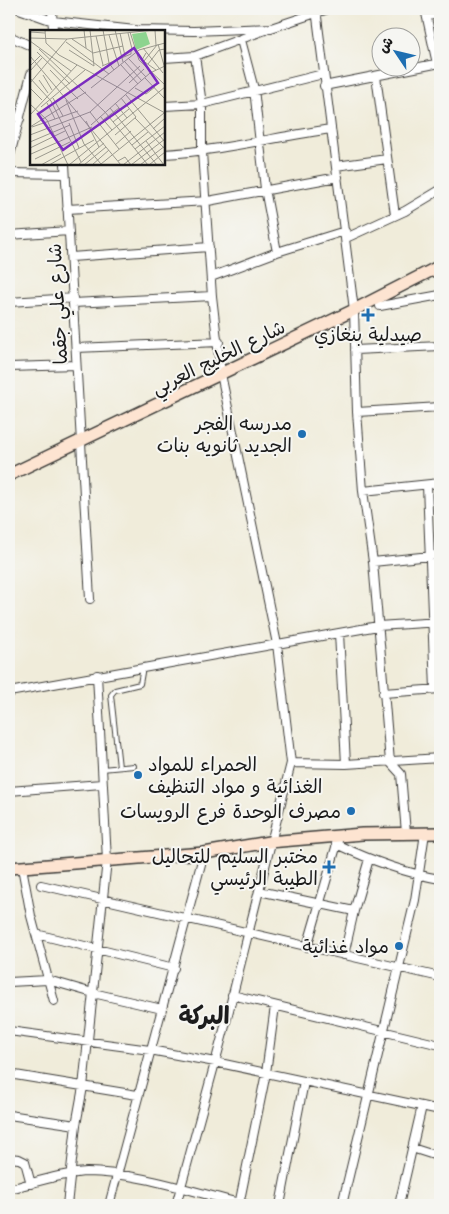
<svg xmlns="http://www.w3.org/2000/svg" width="449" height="1214" font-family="'Comic Neue','Playpen Sans Arabic',sans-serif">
  <rect width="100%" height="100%" fill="#f6f6f2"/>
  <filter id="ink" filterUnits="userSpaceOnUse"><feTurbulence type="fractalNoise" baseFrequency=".02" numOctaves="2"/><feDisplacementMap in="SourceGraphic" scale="10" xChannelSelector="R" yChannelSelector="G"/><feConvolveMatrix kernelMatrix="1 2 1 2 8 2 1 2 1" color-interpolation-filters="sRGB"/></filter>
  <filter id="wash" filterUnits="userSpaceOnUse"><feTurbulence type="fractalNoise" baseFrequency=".0096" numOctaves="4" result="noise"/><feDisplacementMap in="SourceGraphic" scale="20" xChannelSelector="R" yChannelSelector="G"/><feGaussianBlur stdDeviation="1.12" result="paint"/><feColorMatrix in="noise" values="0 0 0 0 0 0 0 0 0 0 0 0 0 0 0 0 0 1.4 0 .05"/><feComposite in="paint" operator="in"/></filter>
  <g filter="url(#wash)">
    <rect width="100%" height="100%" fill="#f0ecda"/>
  </g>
  <g filter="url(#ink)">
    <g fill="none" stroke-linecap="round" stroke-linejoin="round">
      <g stroke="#3c3b38" stroke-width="6">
        <path id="lane" d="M119 767 111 695 115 690 140 684 143 667
          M102 769 134 766"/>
      </g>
      <g stroke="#3c3b38" stroke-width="10">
        <path id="street" d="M19 9 53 21 135 30 194 31 271 28 328 9
          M52 9 53 31
          M316 9 354 310 357 412 363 491 373 562 390 762 401 774 406 833
          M425 9 437 64
          M9 13 11 9
          M428 16 440 13
          M9 36 31 46
          M241 40 254 89 265 189 277 252
          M164 58 195 56 265 30
          M376 76 395 215
          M324 86 440 63
          M164 106 202 104 323 74
          M9 115 20 119
          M164 154C220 151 275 137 331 129
          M9 159 31 74
          M65 164 90 599
          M336 166 387 159
          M9 173 65 174
          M67 209 208 201 338 177
          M9 235 69 231
          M346 238 405 211 440 190
          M71 257 209 247
          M211 277 277 252 345 231
          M9 302 73 298
          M73 303 212 296
          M380 306 440 295
          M76 348 219 342
          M355 350 440 346
          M9 367 76 365
          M440 407V417
          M357 412 440 407
          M427 485 435 689
          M363 491 440 483
          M373 562 440 555
          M339 633 346 764
          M9 692 378 626 440 622
          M383 693 440 689
          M291 763 346 764 440 758
          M9 791 102 784
          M336 844C370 860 404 873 440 879
          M22 867 31 916 54 1001
          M41 885 440 977
          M259 891 354 911 369 859
          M36 934 174 968
          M307 947 339 837
          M344 955 354 911
          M9 982 48 980 93 993 162 1009
          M232 995 440 1045
          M9 1031 150 1050 215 1062 440 1110
          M9 1074 137 1095
          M9 1115 76 1125
          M412 1148 440 1157
          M9 1158 19 1159 25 1162 31 1184
          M9 1189C34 1183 62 1173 87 1172 137 1172 199 1194 248 1205
          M67 1205 76 1125 83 1087 107 860 97 675
          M109 1205 204 853
          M176 1205 224 1030 291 763 277 644 221 374 212 296 202 152V104L195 56
          M239 1205 266 1073 275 1006
          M280 1205 304 1082
          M342 1205 415 900 425 833
          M399 1205 422 1106"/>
      </g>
      <g stroke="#3c3b38" stroke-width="14">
        <path id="secondary" d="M9 475 354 310 440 266
          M9 868 204 853 269 842 362 834 440 833"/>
      </g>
      <use href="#lane" stroke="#fff" stroke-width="4"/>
      <use href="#street" stroke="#fff" stroke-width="8"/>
      <use href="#secondary" stroke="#fde4d1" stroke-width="11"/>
    </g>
  </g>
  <g fill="#1f6fb2" stroke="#f6f6f2" stroke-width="2">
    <path d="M365.5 307.5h5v5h5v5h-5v5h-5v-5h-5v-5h5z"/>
    <circle cx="302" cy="434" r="5"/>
    <circle cx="138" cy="775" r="5"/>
    <circle cx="351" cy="811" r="5"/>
    <path d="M326.5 859.5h5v5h5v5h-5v5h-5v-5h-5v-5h5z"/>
    <circle cx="399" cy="946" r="5"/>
  </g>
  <g text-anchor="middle" stroke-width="4" stroke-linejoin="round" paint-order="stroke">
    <g font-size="19" fill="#1c1c1c" stroke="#f6f6f2">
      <text transform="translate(57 304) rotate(-93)" y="7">شارع علي جقما</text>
      <text transform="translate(218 357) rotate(-26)" y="7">شارع الخليج العربي</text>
    </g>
    <g font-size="19" fill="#1c1c1c" stroke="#f6f6f2" text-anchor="end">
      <text x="368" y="341" text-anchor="middle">صيدلية بنغازي</text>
      <text x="292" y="430">مدرسه الفجر<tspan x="292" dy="22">الجديد ثانويه بنات</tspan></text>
      <text x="148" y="771" text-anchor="start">الحمراء للمواد<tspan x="148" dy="22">الغذائية و مواد التنظيف</tspan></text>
      <text x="341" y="818">مصرف الوحدة فرع الرويسات</text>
      <text x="318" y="863">مختبر السليم للتحاليل<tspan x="318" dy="22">الطيبة الرئيسي</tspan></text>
      <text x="389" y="953">مواد غذائية</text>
    </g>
    <g font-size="24" font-weight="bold" fill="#1c1c1c" stroke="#f6f6f2">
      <text x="204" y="1024">البركة</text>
    </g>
  </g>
  <g transform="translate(30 30)">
    <rect width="135" height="135" fill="#f0ecda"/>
    <path d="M116 2 120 14 106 20 102 4Z" fill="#8dd48f"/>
    <path fill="none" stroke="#9b998e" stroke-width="1" d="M15 0 16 13 29 25 135 83M54 0 56 18M73 0 79 33 84 40M85 0 93 32M125 0 126 15M0 2 15 3M100 2 109 30 135 55M90 3 95 26M98 3 102 19M79 5 89 36M66 6 73 35M0 8 37 9 124 0M42 9 63 23 93 16M0 11 41 41M36 12 79 44M128 14 135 39M113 18 133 43M9 19 75 82 118 135M39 20 64 36 60 0M7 22 40 54M116 23 112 30 126 40M0 26 91 135M98 28 116 47M114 31 127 15M95 32 112 51M118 34 129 20 135 19M91 35 108 54M0 36 11 25M72 36 101 24V19M20 40 48 69M0 41 12 28M13 45 22 60M0 48 21 71 51 132M115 48 135 69M9 50 18 63M0 53 37 9M99 53 114 39M0 58 12 70M61 58 109 20 135 13M105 58 116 64 125 57M96 65 135 112M23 68 33 86M36 70 54 114 71 134M17 73 25 89M85 73 97 88M0 74 17 90 38 135M11 77 55 40M80 78 127 135M60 82 89 119M0 85 47 35M70 86 82 100M105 88 135 119M73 90 89 78M56 91 69 117M83 92 99 79M39 93 49 118M61 95 120 43 135 36M0 97 56 62M2 97 48 81M123 99 135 88M0 105 60 82 110 36M85 105 106 87 91 68M116 111 134 135M0 112 40 95M85 115 101 101M102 115 118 102M0 118 35 101M105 119 135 96M1 124 62 97M5 129 40 112M88 131 95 127 101 135 135 109M71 134 134 83M11 135 31 124M19 135 64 110M39 135 135 57M48 135 74 113M54 135 76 117M62 135 79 120M93 135 135 102M110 135 135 116M119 135 135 122"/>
    <path fill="#7b2cbf" fill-opacity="0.15" stroke="#7b2cbf" stroke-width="2.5" d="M104 18 128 53 33 120 8 84Z"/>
    <rect width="135" height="135" fill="none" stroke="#1c1c1c" stroke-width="2.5"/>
  </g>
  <rect width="449" height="1214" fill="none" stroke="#f6f6f2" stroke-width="30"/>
  <g transform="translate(396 52) rotate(305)"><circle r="24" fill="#f6f6f2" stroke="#9f9f9c"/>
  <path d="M0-4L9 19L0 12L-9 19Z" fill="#1f6fb2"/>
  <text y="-8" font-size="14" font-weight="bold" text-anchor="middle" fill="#1c1c1c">ش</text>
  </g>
</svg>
